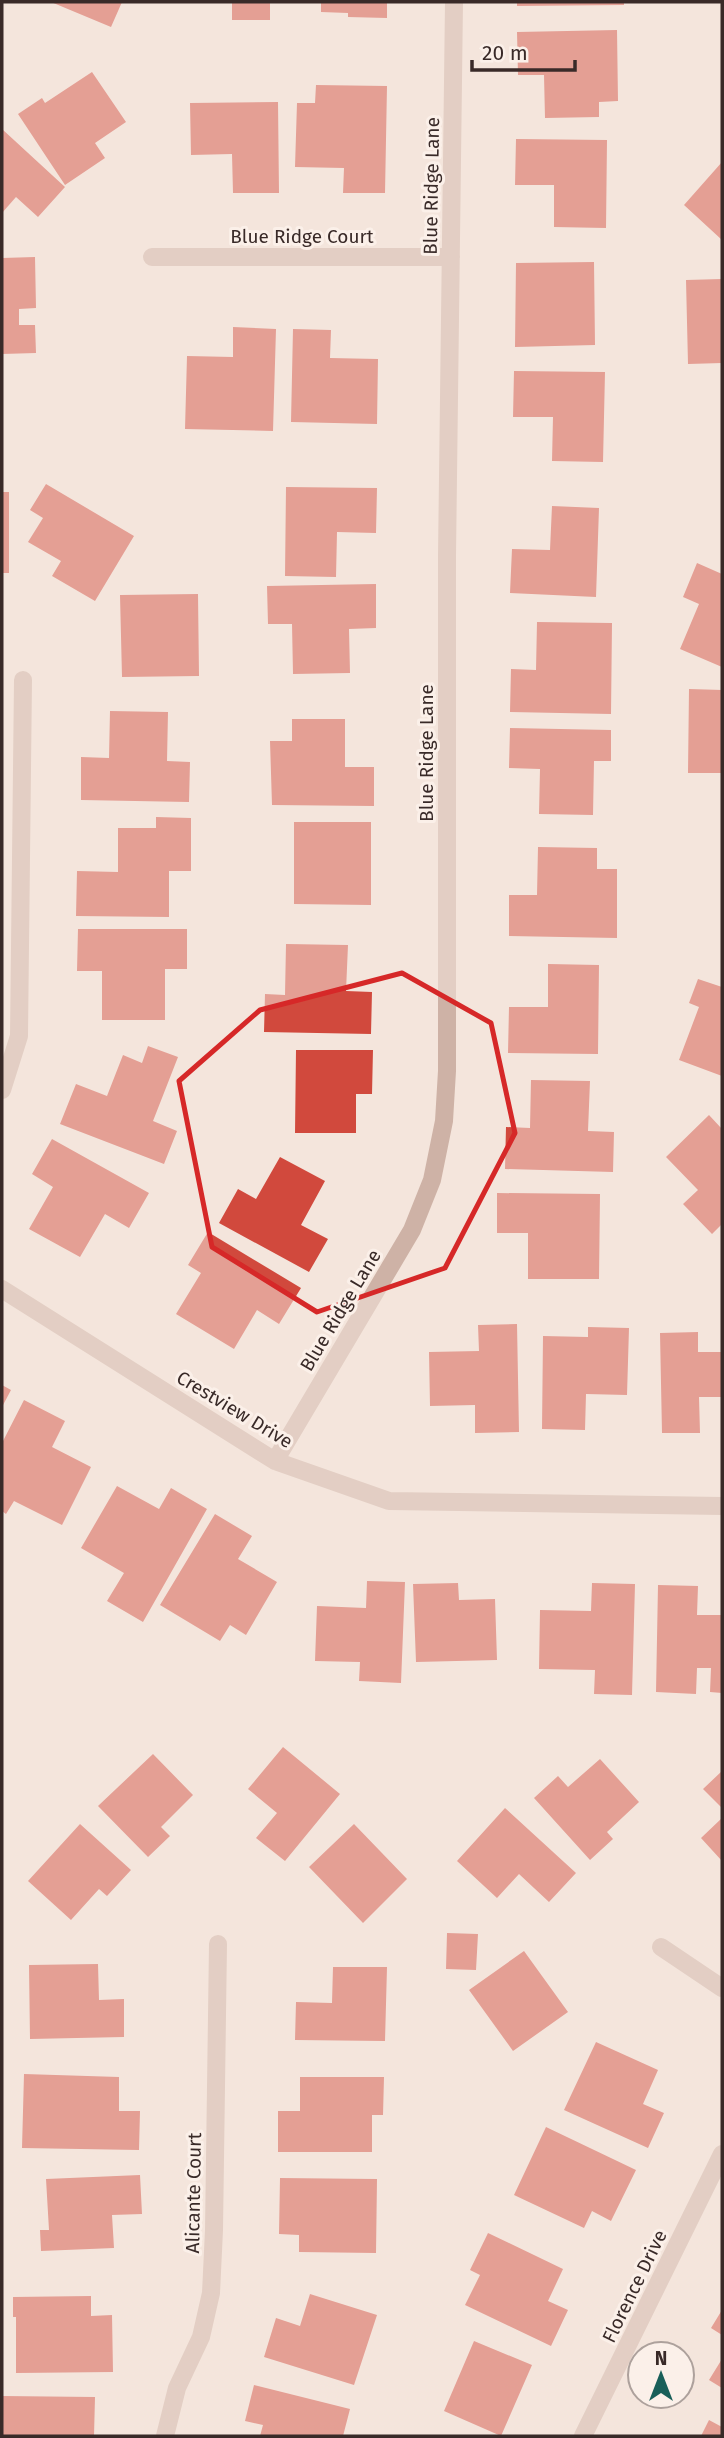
<svg xmlns="http://www.w3.org/2000/svg" width="724" height="2438" font-family="'Fira Sans',sans-serif">
  <rect width="100%" height="100%" fill="#f4e5dc"/>
  <path fill="#d1493d" d="M51 2H122L111 27Z
    M232 2H270V20H232Z
    M321 2H387V18L348 17V13L321 12Z
    M517 2H624V5L517 6Z
    M617 30 618 101 599 102V117L545 118 544 75H518L517 32Z
    M92 72 126 122 95 143 105 158 65 185 18 114 42 98 45 103Z
    M316 85 387 86 385 193H343L344 168 295 167 297 103H315Z
    M278 102 279 193H233L232 154 191 155 190 103Z
    M2 129 65 187 38 217 16 197 2 213Z
    M516 139 607 140 606 228 554 227V185H515Z
    M722 162V240L684 205Z
    M35 257 36 308 19 309V325H35L36 353 2 354V258Z
    M594 262 595 345 515 347 516 263Z
    M722 279V363L688 364 686 280Z
    M233 327 276 329 273 431 185 429 187 356 233 357Z
    M293 329 331 330 330 358 378 359 377 424 291 422Z
    M514 371 605 372 603 462 552 461 553 417H513Z
    M46 484 134 536 95 601 52 576 61 561 28 542 43 518 30 510Z
    M286 487 377 488 376 533 337 532 336 577 285 576Z
    M2 492H9V573H2Z
    M552 506 599 508 596 597 510 593 512 549 550 550Z
    M697 563 722 574V667L680 649 699 604 683 597Z
    M376 584V628L349 629 350 673 293 674 292 624H268L267 586Z
    M198 594 199 676 122 677 120 595Z
    M537 622 612 623 611 714 510 712 511 669 536 670Z
    M689 689 722 690V773H688Z
    M110 711 168 712 167 761 190 762 189 802 81 800V757L109 758Z
    M292 719H345V767H374V806L272 805 270 741H292Z
    M510 728 611 730V761H594L593 815 539 814 540 769 509 768Z
    M156 817 191 818V871H169V917L76 916 77 871 118 872V828H156Z
    M294 822H371V905L294 904Z
    M538 847 597 848V869H617V938L509 936V895H537Z
    M78 929H187V969H165V1020H102V971H77Z
    M286 944 348 945 346 991 372 992 371 1034 264 1032 265 994 285 995Z
    M548 964 599 965 598 1054 508 1053 509 1007H548Z
    M698 979 722 987V1076L679 1060 699 1007 689 1003Z
    M148 1046 178 1057 153 1121 177 1131 164 1164 60 1124 76 1084 107 1096 123 1055 142 1063Z
    M296 1050H373L372 1094H356V1133H295Z
    M531 1080 590 1081 588 1131 614 1132 613 1172 505 1169 506 1127 530 1128Z
    M709 1115 722 1129V1224L712 1234 683 1204 698 1190 666 1157Z
    M52 1139 149 1193 129 1228 105 1214 80 1257 29 1229 53 1187 32 1174Z
    M280 1157 325 1181 301 1225 328 1239 309 1272 219 1223 238 1189 256 1199Z
    M497 1193 600 1194 599 1279H528V1233H497Z
    M208 1232 301 1288 279 1324 257 1310 234 1349 176 1314 201 1273 188 1265Z
    M517 1324 519 1432 475 1433V1405L430 1406 429 1352 479 1351 478 1325Z
    M588 1327 629 1328 627 1395 586 1394 585 1430 542 1429 543 1336 588 1337Z
    M698 1332V1352H722V1397H699L700 1433H662L660 1333Z
    M2 1385 11 1390 2 1407Z
    M24 1400 65 1421 52 1447 91 1467 62 1525 14 1501 6 1514 2 1511V1443Z
    M117 1486 159 1509 171 1488 207 1509 143 1622 107 1601 124 1573 81 1548Z
    M215 1514 252 1536 238 1559 277 1582 246 1635 230 1625 220 1641 160 1605Z
    M367 1581 405 1582 401 1683 359 1681 360 1662 315 1661 317 1606 366 1608Z
    M458 1583 459 1600 495 1599 497 1660 416 1662 413 1584Z
    M592 1583 635 1584 632 1695 594 1694 595 1670 539 1669 540 1610 591 1611Z
    M658 1585 698 1586 697 1615H722V1693L710 1692 711 1668H697L696 1694 656 1692Z
    M283 1747 340 1794 285 1861 256 1838 277 1813 248 1789Z
    M153 1754 193 1795 161 1827 170 1836 148 1857 98 1806Z
    M600 1759 639 1802 607 1832 613 1839 590 1860 534 1798 558 1776 568 1787Z
    M722 1771V1808L703 1789Z
    M505 1808 576 1873 549 1902 519 1874 497 1898 457 1861Z
    M722 1818V1861L701 1838Z
    M80 1824 131 1870 107 1896 99 1889 71 1920 28 1881Z
    M354 1824 407 1879 363 1923 309 1867Z
    M447 1933 478 1934 476 1970 446 1969Z
    M524 1951 568 2012 513 2051 469 1990Z
    M98 1964 99 2000 124 1999V2037L30 2039 29 1965Z
    M333 1967H387L385 2041 295 2040 296 2002 332 2003Z
    M596 2042 658 2070 643 2104 664 2113 648 2148 564 2110Z
    M24 2074 119 2077V2111H140L139 2150 22 2148Z
    M300 2077H384L383 2115H372V2152H278V2111H300Z
    M546 2127 636 2170 611 2221 592 2211 584 2228 514 2195Z
    M140 2175 142 2214 112 2215 114 2248 41 2251 40 2230H49L46 2179Z
    M280 2178 377 2179 376 2253 299 2252V2235L279 2234Z
    M488 2233 563 2269 548 2301 568 2310 551 2346 465 2305 480 2275 470 2270Z
    M310 2294 377 2315 354 2385 264 2357 276 2318 300 2326Z
    M91 2296V2316L112 2315 113 2372 16 2373V2317H13V2297Z
    M722 2310V2335L711 2328Z
    M474 2341 532 2365 501 2436 444 2411Z
    M722 2359V2388L709 2380Z
    M254 2385 350 2409 343 2436H260L263 2425 245 2421Z
    M2 2396 95 2397 94 2436H2Z
    M709 2420 722 2427V2436H701Z"/>
  <g fill="none" stroke-linecap="round" stroke-linejoin="round">
    <path stroke="#ceb2a6" stroke-width="18" d="M152 257H451
      M2 1090 19 1036 23 680
      M2 1289 275 1461 389 1501 722 1506
      M275 1461 412 1230 432 1180 444 1121 447 1071V556L454 2
      M661 1947 722 1988
      M165 2436 177 2388 201 2337 211 2293 214 2230 218 1944
      M583 2436 722 2154"/>
  </g>
  <path d="M0 0H724V2438H0ZM402 973 491 1023 515 1133 445 1268 317 1312 212 1247 179 1081 260 1010Z" fill="#f4e5dc" fill-opacity=".55" fill-rule="evenodd"/>
  <path fill="none" stroke="#d62828" stroke-width="5" stroke-linejoin="round" d="M402 973 491 1023 515 1133 445 1268 317 1312 212 1247 179 1081 260 1010Z"/>
  <g text-anchor="middle" stroke-width="6" stroke-linejoin="round" paint-order="stroke">
    <g font-size="19" fill="#392a28" stroke="#fbf0e9">
      <text transform="translate(431 186) rotate(-89)" y="7">Blue Ridge Lane</text>
      <text x="302" y="243">Blue Ridge Court</text>
      <text transform="translate(426 753) rotate(-90)" y="7">Blue Ridge Lane</text>
      <text transform="translate(340 1310) rotate(-59)" y="7">Blue Ridge Lane</text>
      <text transform="translate(235 1409) rotate(31)" y="7">Crestview Drive</text>
      <text transform="translate(193 2193) rotate(-89)" y="7">Alicante Court</text>
      <text transform="translate(634 2286) rotate(-64)" y="7">Florence Drive</text>
    </g>
  </g>
  <rect width="724" height="2438" fill="none" stroke="#392a28" stroke-width="7"/>
  <g transform="translate(661 2375)"><circle r="33" fill="#fbf0e9" stroke="#ada19c" stroke-width="2"/>
  <path d="M0-5L12 26L0 18L-12 26Z" fill="#195f59"/>
  <text y="-10" font-size="19" font-weight="bold" text-anchor="middle" fill="#392a28">N</text>
  </g>
  <path d="M472 60v10h103v-10" fill="none" stroke="#392a28" stroke-width="3.5"/>
  <text x="482" y="60" font-size="21" fill="#392a28" stroke="#fbf0e9" stroke-width="5" paint-order="stroke">20 m</text>
</svg>
